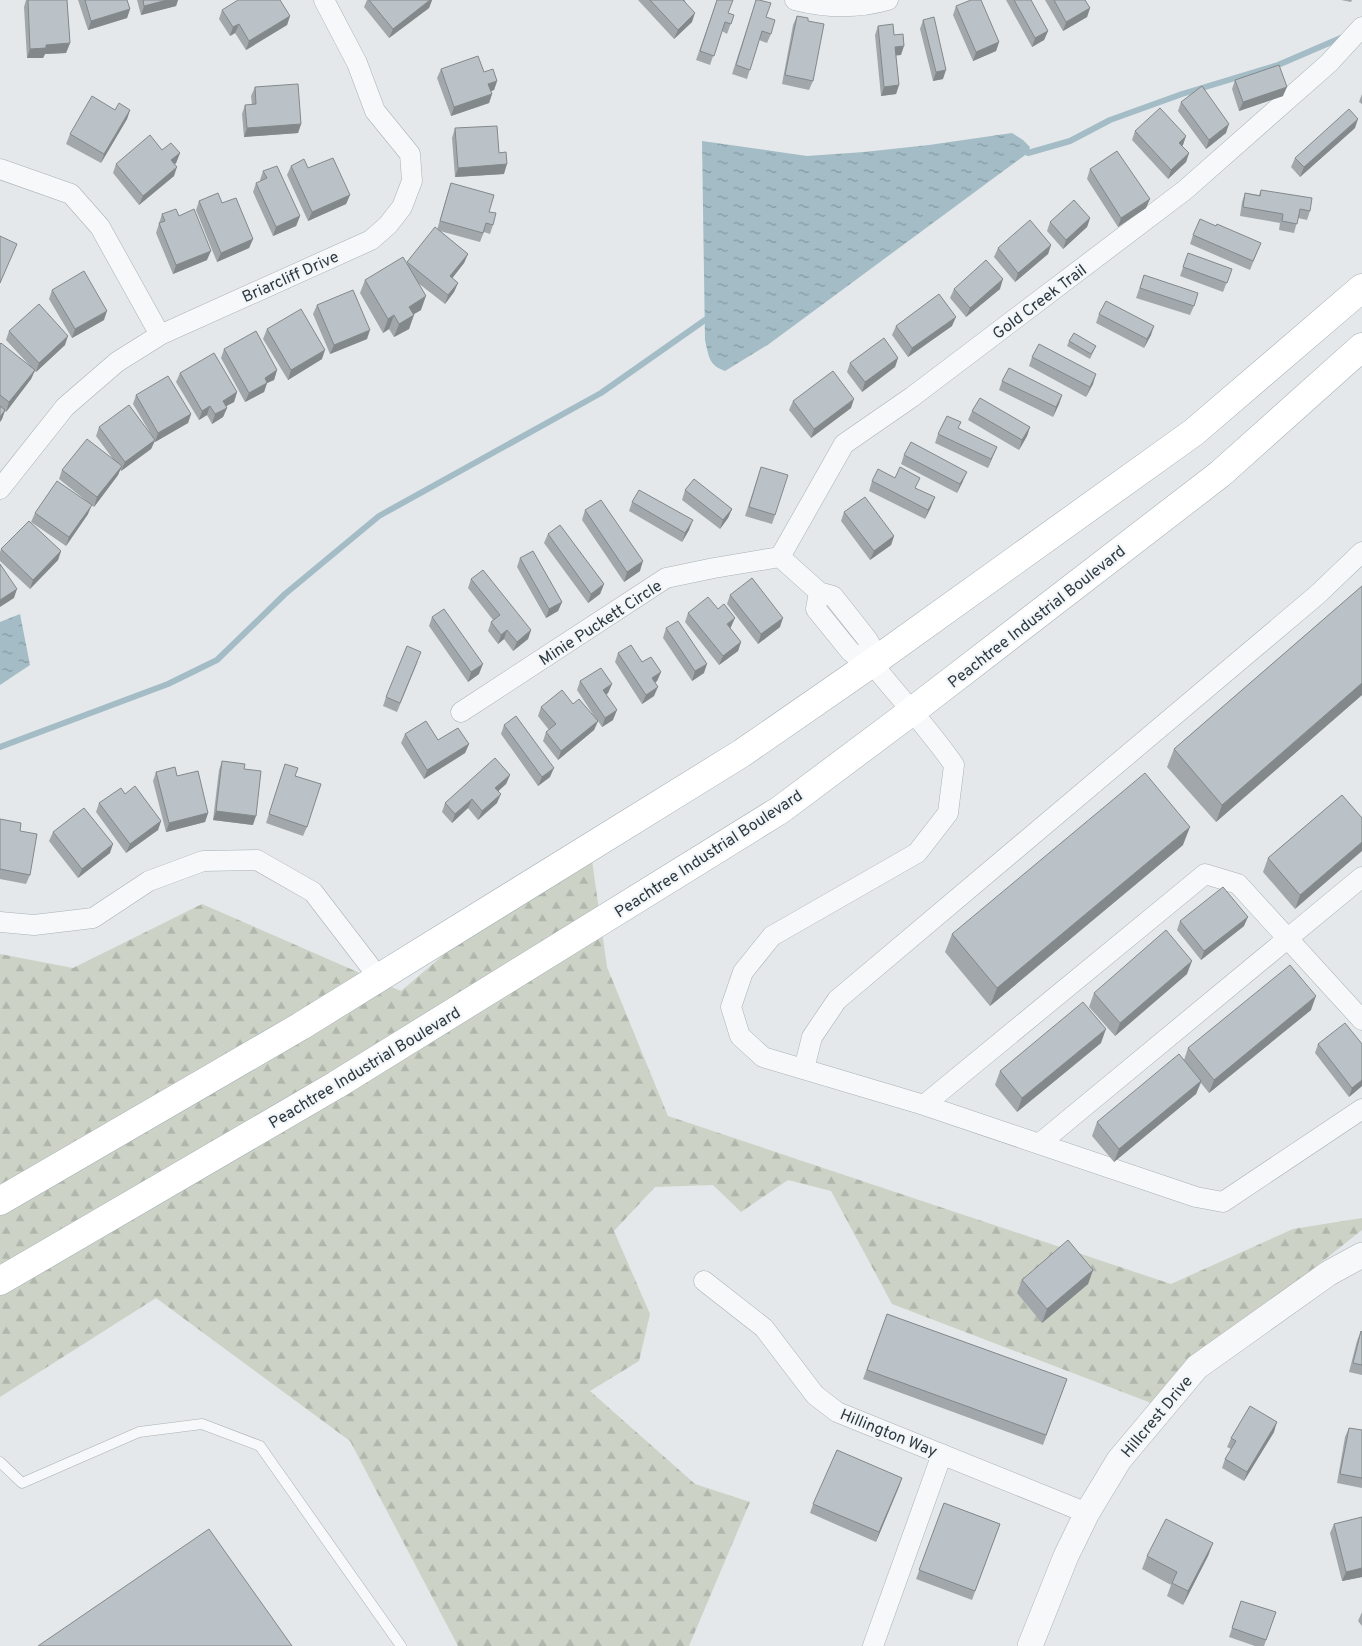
<svg xmlns="http://www.w3.org/2000/svg" width="1362" height="1646" font-family="Overpass,sans-serif">
  <defs>
    <pattern id="forest-firs" width="22" height="20" patternUnits="userSpaceOnUse" patternTransform="scale(1.25)"><rect width="22" height="20" fill="#ccd3c6"/><path d="M5 1l3.5 6h-7zM16 11l3.5 6h-7z" fill="#b0b6ab"/></pattern>
    <pattern id="water-ripples" width="26" height="14" patternUnits="userSpaceOnUse" patternTransform="scale(1.25)"><rect width="26" height="14" fill="#a3bcc6"/><path d="M2 4q2-2 4 0t4 0M15 11q2-2 4 0t4 0" fill="none" stroke="#859aa2"/></pattern>
  </defs>
  <rect width="100%" height="100%" fill="#e4e8ea"/>
  <path fill="url(#forest-firs)" d="M588 832 607 967 668 1116 1171 1284 1293 1229 1362 1218V1230L1174 1379 1159 1406 892 1304 831 1191 788 1180 741 1212 713 1185 655 1187 614 1231 650 1314 639 1361 590 1391 695 1484 750 1502 689 1646H458L350 1441 156 1298 0 1397V954L73 968 202 904 401 991Z"/>
  <path fill="url(#water-ripples)" d="M1012 133 1023 140 1030 147 1028 153 1006 169 769 344 725 371C708 365 709 356 705 340L702 141 807 156 864 152 929 145Z
    M20 614 30 665 0 685V622Z"/>
  <g fill="none" stroke-linecap="round" stroke-linejoin="round">
    <path stroke="#a3bcc6" stroke-width="6" d="M1028 153 1070 141 1110 120 1182 94 1278 65 1343 37
      M0 747 168 684 217 660 285 594 379 516 601 393 705 320"/>
    <g stroke="#a9b0b4" stroke-width="11">
      <path id="service" d="M0 1462 22 1483 139 1432 202 1424 260 1446 401 1646"/>
    </g>
    <g stroke="#a9b0b4" stroke-width="21">
      <path id="minor" d="M795 0C826 8 857 9 888 0
        M0 169 71 194 100 227 160 335
        M0 489 65 407 117 362 160 335 371 240 388 225 402 207 412 181 410 154 375 111 357 63 324 0
        M780 557 819 592 833 596 867 639 870 644 867 657C895 693 928 727 954 765L948 813 917 853 772 936 743 972 731 1007 740 1036 763 1057 924 1105 1196 1197 1223 1202 1362 1109
        M780 557 844 444 912 397 1185 190 1329 63 1362 27
        M819 592 816 609 850 651 856 656 867 657
        M461 712 666 578 714 568 780 557
        M0 922 34 925 93 918 149 881 203 861 257 860 313 892 379 978
        M804 1069 812 1037 837 1000 1317 595 1362 552
        M924 1105 1205 874 1238 884 1362 1020
        M1039 1144 1362 877
        M704 1281 764 1328 815 1395 837 1412 1087 1513
        M873 1646 942 1454"/>
    </g>
    <g stroke="#a9b0b4" stroke-width="26">
      <path id="tertiary" d="M1030 1646 1066 1556 1087 1513 1119 1460 1197 1367 1329 1273 1362 1255"/>
    </g>
    <g stroke="#a4afb5" stroke-width="29">
      <path id="primary" d="M0 1201 301 1026 742 753 872 663 1194 432 1362 288
        M0 1281 336 1085 780 810 911 712 1220 474 1362 347"/>
    </g>
    <use href="#service" stroke="#f6f8f9" stroke-width="10"/>
    <use href="#minor" stroke="#f6f8f9" stroke-width="20"/>
    <use href="#tertiary" stroke="#f6f8f9" stroke-width="25"/>
    <use href="#primary" stroke="#fff" stroke-width="28"/>
  </g>
  <path fill="#a1a7ab" d="M26 0H67L70 43 66 53 45 54 43 58H27L24 7Z
    M78 0H127L130 9 127 18 88 30Z
    M137 0H178L176 6 141 15Z
    M367 0H432L429 8 389 38 364 7Z
    M638 0H685V1L692 22 674 39Z
    M717 0 728 13 734 15 727 34 722 31 710 65 696 60Z
    M756 0 766 17 771 34 767 43 759 40 747 79 732 74Z
    M1006 0H1031L1048 31 1044 40 1032 47Z
    M1045 0H1085L1090 8 1087 17 1063 31Z
    M1341 0H1352L1351 2Z
    M956 6 999 42 996 51 973 61 953 15Z
    M222 10 290 16 287 25 246 50 235 33 230 36 219 19Z
    M797 16 808 21 813 81 809 90 782 84 793 25Z
    M923 20 943 79 933 81 920 29Z
    M878 26 894 35 901 55H896L899 85 896 94 881 96 875 35Z
    M441 69 484 72 497 81 494 90 491 91 492 94 489 103 451 116 437 78Z
    M1235 80 1283 96 1239 111 1232 89Z
    M255 87 301 124 298 133 244 137 242 114 245 105H252L251 96Z
    M1362 94V104L1359 102Z
    M1181 102 1226 133 1206 149 1178 111Z
    M115 110H130L127 119 101 163 66 144 70 134Z
    M455 128 499 153 504 174 455 177 452 138Z
    M1355 128 1300 177 1291 167 1295 158Z
    M1135 131 1186 136 1182 146 1189 153 1186 162 1168 179 1132 140Z
    M180 153 176 163 175 164 174 176 139 205 113 173 116 164Z
    M291 166 308 168 350 195 346 204 308 221 287 175Z
    M1090 169 1146 208 1118 227 1087 179Z
    M263 171 300 216 296 226 273 236 253 192 256 183 261 181 260 180Z
    M451 183 489 212 493 225 490 234 484 232 480 242 440 231 468 254 464 263 452 278 458 283 454 292 445 304 418 283 421 310 414 314 409 329 394 337 389 329 383 333 360 293 365 280 407 264 437 230 448 192Z
    M1261 190 1310 211 1307 220 1298 218 1294 233 1279 230 1280 223 1240 216 1242 202 1245 193 1259 195Z
    M199 201 222 203 253 239 249 248 217 262 196 210Z
    M162 214 207 260 173 274 156 233Z
    M1090 218 1087 227 1063 249 1047 231 1050 222Z
    M1216 226 1261 243 1250 270 1190 244 1193 235Z
    M1051 245 1048 254 1015 282 994 257 998 248Z
    M1188 253 1232 269 1223 292 1180 276Z
    M1144 275 1194 306 1190 315 1136 298Z
    M954 289H1000L966 317 950 298Z
    M52 290 104 320 72 338 49 299Z
    M317 305 367 339 330 354 313 314Z
    M1099 314 1151 335 1144 348 1096 323Z
    M896 326H952L908 357 892 335Z
    M267 329 322 359 288 380 263 339Z
    M9 331 65 345 36 372 35 371 31 379 6 412 5 411 2 419 0 422V344L32 368 6 340Z
    M1069 341 1096 346 1090 359 1067 346Z
    M224 349 277 370 274 380 267 383 264 392 245 402 221 358Z
    M1032 357 1093 384 1086 397 1029 366Z
    M898 358 895 367 862 392 847 372 850 363Z
    M180 373 237 392 234 402 226 406 227 408 223 417 212 424 207 415 199 420 176 382Z
    M1002 381 1062 395 1059 404 1053 417 999 390Z
    M136 395 191 414 188 423 155 442V441L151 449 121 471 120 469 118 475 94 507 59 479 62 470 113 459 96 436 99 427 152 436 133 404Z
    M793 401 851 408 811 438 789 410Z
    M972 411 1030 427 1027 436 1019 450 968 420Z
    M938 434 997 447 988 468 935 443Z
    M904 455 963 481 957 493 901 464Z
    M761 467 775 515 772 524 745 516Z
    M872 481 916 488 931 507 925 519 869 491Z
    M685 490 732 509 728 518 720 529 682 500Z
    M632 502 689 530 682 542 629 511Z
    M585 510 640 571 624 582 582 520Z
    M844 512 894 536 891 545 870 560 841 521Z
    M35 513 88 514 66 546 31 522Z
    M548 534 604 584 600 594 588 603 544 543Z
    M1 549 61 551 58 560 30 589 0 561V552Z
    M520 558 562 602 558 611 546 618 517 567Z
    M471 579 531 630 528 639 513 651 504 639 498 644 488 631 491 622 493 620 468 588Z
    M1362 586V695L1216 822 1167 767 1174 749Z
    M730 595 780 627 758 644 727 604Z
    M688 613 731 627 730 628 741 642 738 651 719 665 685 622Z
    M432 617 479 674 468 682 429 626Z
    M666 628 704 673 692 681 663 638Z
    M618 653 642 662 661 672 657 681 655 683 654 696 642 704 615 662Z
    M418 661 397 712 383 706 386 697Z
    M580 681 612 684 608 693 606 695 613 720 602 727 598 721 594 730 558 760 543 741 546 732 549 730 538 716 541 707 596 719 577 690Z
    M504 725 550 777 538 786 501 734Z
    M405 734 438 740 469 744 465 753 424 779 401 743Z
    M222 761 253 825 213 820 219 770Z
    M156 772 208 813 205 822 166 832 153 781Z
    M282 773 295 776 307 827 303 836 266 823Z
    M510 775 506 784 498 791 497 803 478 820 468 808 452 823 442 812 445 803Z
    M1342 795 1295 909 1263 872 1268 858Z
    M99 803 161 821 158 830 126 853 96 812Z
    M0 820 30 875 26 884 0 879Z
    M53 832 110 853 78 878 49 841Z
    M1183 845 990 1006 945 952 952 934Z
    M1180 921 1244 926 1201 960 1177 930Z
    M1187 974 1115 1036 1089 1007 1094 993Z
    M1311 1010 1209 1093 1201 1083 1196 1094 1114 1162 1092 1136 1097 1122 1184 1060 1188 1048Z
    M1101 1043 1017 1112 995 1085 1000 1071Z
    M1318 1044 1362 1086 1349 1097 1315 1053Z
    M1093 1270 1088 1284 1042 1323 1017 1293 1022 1280Z
    M887 1314 1067 1379 1043 1445 863 1379Z
    M1361 1331 1362 1332V1375L1349 1372 1357 1341Z
    M1349 1428 1362 1430V1488L1337 1483 1345 1437Z
    M1274 1432 1244 1481 1222 1468 1225 1459 1231 1449 1227 1447 1231 1438Z
    M902 1478 876 1542 810 1513 813 1504Z
    M944 1503 1000 1524 972 1600 916 1579Z
    M1362 1517V1577L1342 1581 1330 1533 1334 1524Z
    M1213 1543 1208 1556 1183 1605 1167 1596 1171 1585 1142 1569 1147 1556Z
    M1241 1601 1276 1612 1264 1646H1255L1229 1637Z
    M1362 1612V1626L1358 1621Z"/>
  <path fill="#83888b" d="M167 0H178L176 6 141 15 144 6Z
    M430 0H432L429 8 389 38 393 29Z
    M1090 8 1087 17 1063 31 1066 22Z
    M130 9 127 18 88 30 91 21Z
    M695 13 692 22 674 39 678 30Z
    M290 16 287 25 246 50 249 41Z
    M239 24 235 33 230 36 233 27Z
    M1048 31 1044 40 1032 47 1035 38Z
    M999 42 996 51 973 61 976 52Z
    M70 43 66 53 45 54 43 58H27L30 49 46 45Z
    M904 46 901 55 892 56 895 47Z
    M946 70 943 79 933 81 936 72Z
    M497 81 494 90 485 93 488 84Z
    M899 85 896 94 881 96 884 87Z
    M1287 87 1283 96 1239 111 1243 102Z
    M492 94 489 103 451 116 454 107Z
    M130 110 127 119 101 163 104 154Z
    M1358 119 1355 128 1300 177 1304 167Z
    M301 124 298 133 244 137 247 128Z
    M1229 124 1226 133 1206 149 1209 140Z
    M1186 136 1183 145 1176 152 1179 143Z
    M180 153 176 163 168 170 171 160Z
    M1189 153 1186 162 1168 179 1171 170Z
    M507 164 504 174 455 177 458 168Z
    M177 167 174 176 139 205 143 196Z
    M350 195 346 204 308 221 312 212Z
    M1150 199 1146 208 1118 227 1121 218Z
    M300 216 296 226 273 236 276 227Z
    M1090 218 1087 227 1063 249 1066 240Z
    M253 239 249 248 217 262 221 253Z
    M1051 245 1048 254 1015 282 1018 273Z
    M211 251 207 260 173 274 176 265Z
    M468 254 464 263 447 285 450 276Z
    M1003 279 1000 289 966 317 970 308Z
    M458 283 454 292 445 304 448 295Z
    M426 296 421 310 404 320 409 307Z
    M107 311 104 320 72 338 75 329Z
    M394 315 389 329 383 333 388 319Z
    M414 315 409 329 394 337 399 324Z
    M956 317 952 326 908 357 912 348Z
    M1154 326 1151 335 1144 348 1147 339Z
    M370 330 367 339 330 354 334 345Z
    M68 336 65 345 36 372 39 363Z
    M325 350 322 359 288 380 291 370Z
    M898 358 895 367 862 392 865 382Z
    M35 370 31 379 6 412 9 402Z
    M277 370 274 380 267 383 264 392 245 402 249 393 265 378Z
    M1096 374 1093 384 1086 397 1090 387Z
    M237 392 234 402 219 410 223 401Z
    M1062 395 1059 404 1053 417 1056 407Z
    M854 399 851 408 811 438 814 429Z
    M210 406 207 415 199 420 202 411Z
    M227 408 223 417 212 424 215 414Z
    M5 410 2 419 0 422V417Z
    M191 414 188 423 155 442 158 433Z
    M1030 427 1027 436 1019 450 1022 440Z
    M155 440 151 449 121 471 125 462Z
    M997 447 993 456 988 468 991 459Z
    M122 466 118 475 94 507 97 497Z
    M967 472 963 481 957 493 960 484Z
    M935 497 931 507 925 519 928 510Z
    M92 505 88 514 66 546 69 537Z
    M732 509 728 518 720 529 723 520Z
    M693 520 689 530 682 542 685 533Z
    M894 536 891 545 870 560 874 551Z
    M61 551 58 560 30 589 33 580Z
    M643 561 640 571 624 582 627 572Z
    M604 584 600 594 588 603 591 594Z
    M17 589 14 598 0 607V600Z
    M562 602 558 611 546 618 549 609Z
    M735 618 731 627 724 633 727 624Z
    M783 618 780 627 758 644 761 634Z
    M507 630 504 639 498 644 501 635Z
    M531 630 528 639 513 651 517 642Z
    M741 642 738 651 719 665 723 656Z
    M483 664 479 674 468 682 471 672Z
    M707 664 704 673 692 681 695 671Z
    M661 672 657 681 649 687 652 678Z
    M1362 683V695L1216 822 1222 805Z
    M612 684 608 693 600 699 603 690Z
    M658 687 654 696 642 704 646 695Z
    M617 710 613 720 602 727 605 718Z
    M598 721 594 730 558 760 561 751Z
    M469 744 465 753 424 779 427 770Z
    M554 768 550 777 538 786 542 777Z
    M510 775 506 784 492 797 495 788Z
    M501 794 497 803 478 820 482 811Z
    M472 799 468 808 452 823 455 814Z
    M216 811 256 816 253 825 213 820Z
    M208 813 205 822 166 832 169 823Z
    M161 821 158 830 126 853 130 844Z
    M1190 827 1183 845 990 1006 997 988Z
    M1362 842V851L1295 909 1300 895Z
    M113 844 110 853 78 878 82 869Z
    M1248 917 1244 926 1201 960 1204 951Z
    M1192 961 1187 974 1115 1036 1120 1023Z
    M1316 996 1311 1010 1209 1093 1214 1080Z
    M1106 1029 1101 1043 1017 1112 1022 1098Z
    M1362 1080V1086L1349 1097 1352 1088Z
    M1201 1081 1196 1094 1114 1162 1119 1149Z
    M1093 1270 1088 1284 1042 1323 1047 1309Z
    M1277 1422 1274 1432 1244 1481 1247 1472Z
    M902 1478 899 1487 876 1542 879 1532Z
    M1213 1543 1208 1556 1183 1605 1188 1591Z
    M1362 1568V1577L1342 1581 1346 1572Z"/>
  <path fill="#bbc2c7" stroke="#83888b" d="M28 0H67L70 43 46 45V48L30 49Z
    M85 0H127L130 9 91 21Z
    M143 0H167L144 6Z
    M238 0H280L290 16 249 41 239 24 233 27 222 10Z
    M369 0H430L393 29Z
    M650 0H683L695 13 678 30Z
    M717 0H733L728 13 734 15 731 24 725 22 714 56 700 51Z
    M756 0H759L771 3 766 17 775 20 771 34 762 31 750 70 736 65Z
    M971 0H981L999 42 976 52 956 6Z
    M1014 0H1031L1048 31 1035 38Z
    M1054 0H1085L1090 8 1066 22Z
    M797 16 808 18V21L824 24 813 81 785 75Z
    M934 17 946 70 936 72 923 20Z
    M893 24 894 35 903 34 904 46 895 47 899 85 884 87 878 26Z
    M478 56 484 72 493 69 497 81 488 84 492 94 454 107 441 69Z
    M1279 65 1287 87 1243 102 1235 80Z
    M298 84 301 124 247 128 245 105 256 104 255 87Z
    M1202 86 1229 124 1209 140 1181 102Z
    M92 96 115 110 119 103 130 110 104 154 70 134Z
    M1160 108 1186 136 1179 143 1189 153 1171 170 1135 131Z
    M1349 109 1358 119 1304 167 1295 158Z
    M497 126 499 153 506 152 507 164 458 168 455 128Z
    M150 135 162 150 171 143 180 153 171 160 177 167 143 196 116 164Z
    M1117 151 1150 199 1121 218 1090 169Z
    M333 158 350 195 312 212 291 166 304 159 308 168Z
    M277 166 300 216 276 227 256 183 267 178 263 171Z
    M451 183 494 195 489 212 496 213 493 225 486 223 483 233 440 221Z
    M1261 190 1312 198 1310 211 1300 209 1297 224 1282 221 1283 214 1243 207 1245 193 1260 196Z
    M218 193 222 203 236 198 253 239 221 253 199 201Z
    M1074 200 1090 218 1066 240 1050 222Z
    M176 209 179 216 194 209 211 251 176 265 159 223 165 221 162 214Z
    M1200 219 1216 226 1217 224 1261 243 1253 261 1193 235Z
    M1030 220 1051 245 1018 273 998 248Z
    M435 227 468 254 450 276 458 283 448 295 407 262Z
    M0 236 17 244 0 283Z
    M1188 253 1232 269 1227 283 1183 267Z
    M403 257 426 296 409 307 414 315 399 324 394 315 388 319 365 280Z
    M986 260 1003 279 970 308 954 289Z
    M84 271 107 311 75 329 52 290Z
    M1144 275 1198 293 1194 306 1140 288Z
    M353 290 370 330 334 345 317 305Z
    M939 294 956 317 912 348 896 326Z
    M1106 301 1154 326 1147 339 1099 314Z
    M39 304 68 336 39 363 9 331Z
    M301 309 325 350 291 370 267 329Z
    M256 331 277 370 265 378 267 383 249 393 224 349Z
    M1074 333 1096 346 1091 354 1069 341Z
    M884 338 898 358 865 382 850 363Z
    M1 343 35 370 9 402 0 395V344Z
    M1039 344 1096 374 1090 387 1032 357Z
    M214 353 237 392 223 401 227 408 215 414 210 406 202 411 180 373Z
    M1009 368 1062 395 1056 407 1002 381Z
    M833 371 854 399 814 429 793 401Z
    M168 376 191 414 158 433 136 395Z
    M980 398 1030 427 1022 440 972 411Z
    M129 405 155 440 125 462 99 427Z
    M0 406 5 410 0 417Z
    M947 416 961 422 958 428 997 447 991 459 938 434Z
    M87 439 122 466 97 497 62 470Z
    M911 442 967 472 960 484 904 455Z
    M761 467 788 475 775 515 749 507Z
    M900 467 920 478 915 488 935 497 928 510 872 481 878 469 895 478Z
    M694 479 732 509 723 520 685 490Z
    M57 481 92 505 69 537 35 513Z
    M639 490 693 520 685 533 632 502Z
    M865 497 894 536 874 551 844 512Z
    M601 500 643 561 627 572 585 510Z
    M29 521 61 551 33 580 1 549Z
    M560 525 604 584 591 594 548 534Z
    M533 551 562 602 549 609 520 558Z
    M0 564 17 589 0 600Z
    M483 570 531 630 517 642 507 630 501 635 491 622 500 615 471 579Z
    M752 578 783 618 761 634 730 595Z
    M1362 586V683L1222 805 1174 749Z
    M708 597 718 609 724 604 735 618 727 624 741 642 723 656 688 613Z
    M444 609 483 664 471 672 432 617Z
    M678 621 707 664 695 671 666 628Z
    M631 645 642 662 651 657 661 672 652 678 658 687 646 695 618 653Z
    M407 646 421 652 400 703 386 697Z
    M601 668 612 684 603 690 617 710 605 718 580 681Z
    M562 690 573 704 579 699 598 721 561 751 546 732 556 724 541 707Z
    M516 716 554 768 542 777 504 725Z
    M426 721 438 740 458 728 469 744 427 770 405 734Z
    M495 758 510 775 495 788 501 794 482 811 472 799 455 814 445 803Z
    M222 761 245 764 244 769 261 771 256 816 216 811Z
    M285 764 298 768 295 776 321 784 307 827 269 814Z
    M175 767 177 776 198 771 208 813 169 823 156 772Z
    M1145 773 1190 827 997 988 952 934Z
    M135 786 161 821 130 844 99 803 121 788 125 794Z
    M1342 795 1362 818V842L1300 895 1268 858Z
    M84 808 113 844 82 869 53 832Z
    M0 819 21 823 20 831 37 834 30 875 0 869Z
    M1223 887 1248 917 1204 951 1180 921Z
    M1166 930 1192 961 1120 1023 1094 993Z
    M1290 965 1316 996 1214 1080 1188 1048Z
    M1083 1002 1106 1029 1022 1098 1000 1071Z
    M1345 1023 1362 1044V1080L1352 1088 1318 1044Z
    M1179 1054 1201 1081 1119 1149 1097 1122Z
    M1068 1240 1093 1270 1047 1309 1022 1280Z
    M887 1314 1067 1379 1046 1435 867 1370Z
    M1361 1331 1362 1332V1365L1353 1363Z
    M1250 1406 1277 1422 1247 1472 1225 1459 1236 1441 1231 1438Z
    M1349 1428 1362 1430V1478L1340 1474Z
    M837 1450 902 1478 879 1532 813 1504Z
    M944 1503 1000 1524 975 1591 919 1570Z
    M1362 1517V1568L1346 1572 1334 1524Z
    M1166 1519 1213 1543 1188 1591 1172 1583 1177 1572 1147 1556Z
    M209 1529 292 1646H38Z
    M1241 1601 1276 1612 1266 1640 1232 1628Z"/>
  <g text-anchor="middle" stroke-width="4.5" stroke-linejoin="round" paint-order="stroke">
    <g font-size="16" fill="#2d3941" stroke="#f3f6f8">
      <text transform="translate(290 276) rotate(-24)" y="6">Briarcliff Drive</text>
      <text transform="translate(1039 301) rotate(-37)" y="6">Gold Creek Trail</text>
      <text transform="translate(1036 616) rotate(-38)" y="6">Peachtree Industrial Boulevard</text>
      <text transform="translate(600 622) rotate(-33)" y="6">Minie Puckett Circle</text>
      <text transform="translate(708 853) rotate(-33)" y="6">Peachtree Industrial Boulevard</text>
      <text transform="translate(364 1067) rotate(-31)" y="6">Peachtree Industrial Boulevard</text>
      <text transform="translate(1156 1416) rotate(-50)" y="6">Hillcrest Drive</text>
      <text transform="translate(889 1432) rotate(22)" y="6">Hillington Way</text>
    </g>
  </g>
</svg>
